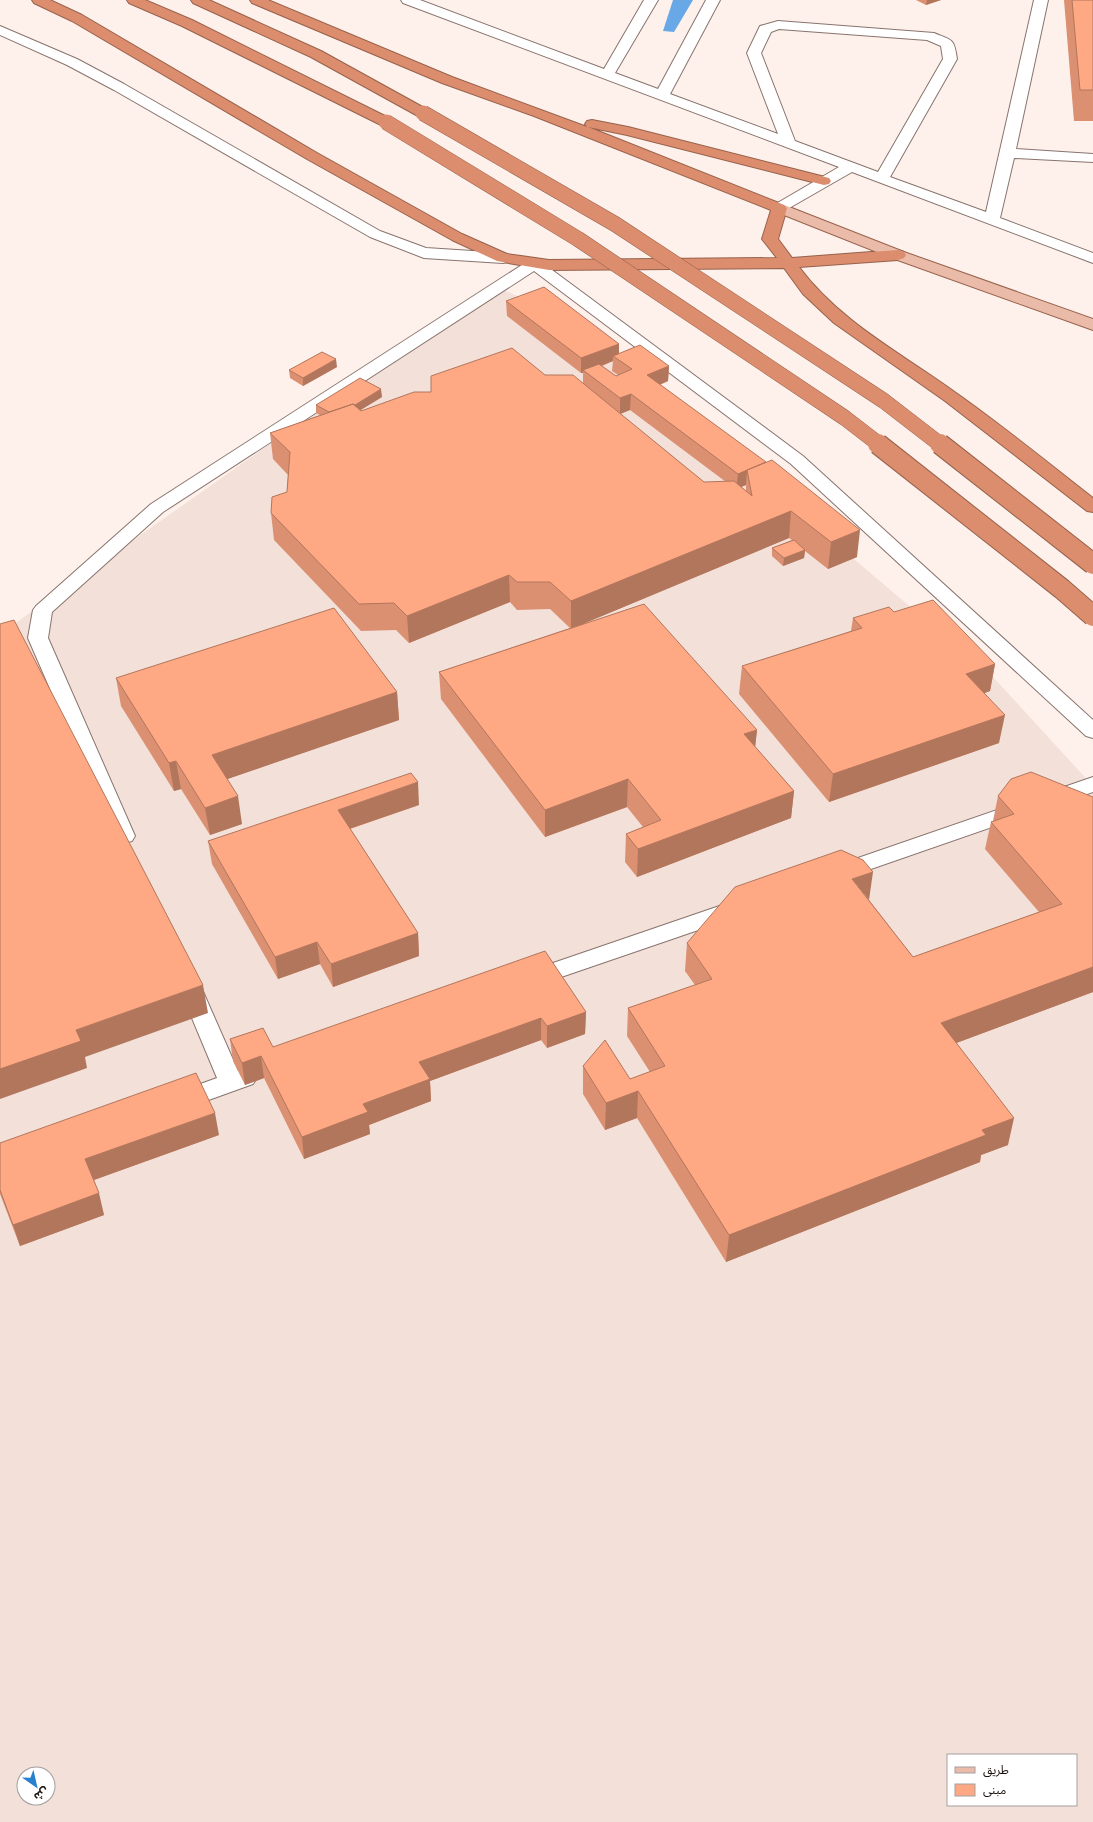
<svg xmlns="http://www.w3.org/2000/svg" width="1093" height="1822" font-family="Spectral,'Noto Sans Arabic',serif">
  <rect width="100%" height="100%" fill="#fef0eb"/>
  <path fill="#f2e0d9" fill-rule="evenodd" d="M494 286 572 320 993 677 1093 786V1822H0V634ZM948 1755H1076V1805H948ZM24 1774H48V1798H24Z"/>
  <path fill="#68a8e7" d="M673 0H693L674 32 663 31Z"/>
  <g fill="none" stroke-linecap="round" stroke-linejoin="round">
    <g stroke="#88746d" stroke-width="2">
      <path id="minor" d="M401 0H420L604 69 644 0H658L615 73 658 89 706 0H720L670 94 778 134 747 53 760 26 778 21 934 33C953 41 954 38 957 59L890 177 986 212 1034 0H1048L1016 149 1093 154V162L1014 158 1000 218 1093 253V263L852 172 784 211 779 213 774 211 771 208 774 205 839 167 403 3ZM779 29 927 40 941 46 943 59 878 172 795 141 761 53 771 32Z
        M0 26 77 59 124 84 380 231 426 248 503 253 509 255 511 258 509 261 503 263 424 258 370 237 114 90 67 65 0 35Z
        M534 259 540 261 803 456 1093 720V738L1086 736 791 464 534 271 163 512 52 612 48 638 135 836 132 841 124 843 116 841 28 638 33 610 36 606 151 504 528 261Z
        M1093 777V792L845 878 837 881 829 878 826 873 829 868Z
        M737 900 745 902 748 908 745 914 529 988 521 986 518 980 521 974Z
        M190 979 198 981 201 987 238 1071 245 1069 253 1072 257 1078 253 1084 178 1111 170 1109 166 1102 170 1095 217 1078 179 987 182 981Z"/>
    </g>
    <g stroke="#97624c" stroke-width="2">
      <path id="major" d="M779 203 904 252 1093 319V330L892 258 774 211 771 208 774 205Z"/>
    </g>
    <g stroke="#97624c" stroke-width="2">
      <path id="highway" d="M32 0H50L82 15 317 153 462 234 507 254 549 260 777 258 762 239 771 210 534 116 442 83 252 3 250 0H268L452 77 587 127 585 124 587 121 592 120 628 127 829 178 831 181 829 184 824 185 627 135 588 127 784 205 787 208 778 239 792 258 898 250 904 252 906 255 904 258 898 260 799 267C840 322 901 353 956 393 1003 426 1048 463 1093 498V512L1087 511 945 401 834 323 803 294 784 268 549 270 497 261 452 240 307 159 72 21 34 3Z
        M127 0H145L192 20 391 119 393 122 391 125H381L182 26 129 3Z
        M191 0H209L321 51 428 110 430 113 428 116H418L311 57 193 3Z"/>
    </g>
    <use href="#minor" fill="#fff" fill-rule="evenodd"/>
    <use href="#major" fill="#eabba8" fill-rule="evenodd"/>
    <use href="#highway" fill="#dc8d6e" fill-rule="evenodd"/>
    <g stroke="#97624c" stroke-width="16" stroke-linecap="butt">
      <path id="highway-bridge-far1" d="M423 113 615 224 884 401 941 445
        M386 122 578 239 845 418 880 445"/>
    </g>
    <g stroke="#97624c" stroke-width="22" stroke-linecap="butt">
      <path id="highway-bridge" d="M878 444 1062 589 1093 616
        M940 444 1093 564"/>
    </g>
    <use href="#highway-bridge-far1" stroke="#dc8d6e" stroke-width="15"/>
    <use href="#highway-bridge" stroke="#dc8d6e" stroke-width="20"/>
  </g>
  <path fill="#db9072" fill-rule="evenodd" d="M916 0H941L926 5Z
    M1064 0H1093V121H1074Z
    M506 301 619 344V353L669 366 668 381 660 385 766 463 857 557 828 569 805 551 804 558 783 566 772 556V548L792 540 789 538 582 624 757 730 755 747 794 791 791 818 637 877 625 862 626 834 643 827 627 807 545 837 441 699 439 672 570 628 550 609 517 610 510 602 409 643 396 630 361 631 274 540 271 513 287 492 288 475 273 459 270 433 320 415 316 413V405L382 397 360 410 361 411 431 392 545 375 583 383V373H581L507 316ZM613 361 612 371 618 375 616 376 602 366ZM630 410 726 482H704L620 414ZM746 485V491L741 487Z
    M337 367 303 386 290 378 289 370Z
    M894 612 995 664 990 691 984 693 999 743 829 802 739 694 742 666 851 631 853 618Z
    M116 678 397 692 399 720 227 779 242 824 210 835 181 789 174 791 121 706Z
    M1031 772 1093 992 956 1043 1008 1145 981 1155 980 1162 726 1262 637 1118 605 1130 583 1094V1066L630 1079 650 1072 627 1036 628 1008 695 985 685 971 687 943 869 900 913 957 1039 912 985 849 991 822 993 821 998 796Z
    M419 805 350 829 418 933 419 956 333 987 320 964 278 979 212 864 208 841Z
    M586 1012 585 1034 547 1048 541 1040 430 1081 431 1101 369 1125 370 1134 304 1159 264 1078 245 1085 233 1061 230 1039 273 1047Z
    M219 1135 94 1180 104 1215 20 1246 0 1194V1143Z"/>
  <path fill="#b2765c" d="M927 0H941L926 5Z
    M619 344V359L613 356V361L585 372 583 370V373H581V358Z
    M336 359 337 367 303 386V378Z
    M669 366 668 381 646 390 647 375Z
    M381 389 382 397 338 424 337 416Z
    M631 394 630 410 620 414V398Z
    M766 462 765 477 747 470 746 485 736 489 738 474Z
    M791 511 789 538 571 629V601Z
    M860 530 857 557 828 569 831 542Z
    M805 550 804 558 783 566 784 558Z
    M509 575 510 602 409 643 407 616Z
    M995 664 990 691 961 702 966 674Z
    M397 692 399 720 216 783 212 755Z
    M1005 715 999 743 829 802 833 774Z
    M757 730 754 757 744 734Z
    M176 761 181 789 174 791 169 763Z
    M628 779 627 807 545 837V810Z
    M418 782 419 805 340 832 338 810Z
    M794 791 791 818 637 877 638 849Z
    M238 796 242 824 210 835 205 808Z
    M873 872 869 900 852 879Z
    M418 933 419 956 333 987 331 964Z
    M317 942 320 964 278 979 275 957Z
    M1093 967V992L935 1051 941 1023Z
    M203 985 208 1013 85 1057 87 1068 0 1099V1069L76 1030Z
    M586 1012 585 1034 547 1048V1026Z
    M541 1018V1040L430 1081 431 1101 369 1125 370 1134 304 1159 302 1137 363 1104 419 1062Z
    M261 1056 264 1078 245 1085 242 1063Z
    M638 1091 637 1118 605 1130 606 1103Z
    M215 1113 219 1135 91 1181 85 1159Z
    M1014 1118 1008 1145 981 1155 980 1162 726 1262 729 1235 982 1130Z
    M99 1193 104 1215 20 1246 13 1225Z"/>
  <path fill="#ffa884" stroke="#b2765c" d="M1072 0H1093V90H1080Z
    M544 287 619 344 581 358 506 301Z
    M640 345 669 366 647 375 766 462 738 474 631 394 620 398 583 370 599 364 616 376 632 369 613 356Z
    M512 348 545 375H573L704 482 734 481 752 496 747 470 772 460 860 530 831 542 791 511 571 601 550 582H517L509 575 407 616 394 603 359 604 271 513 272 497 287 492 290 452 270 433 353 404 361 411 414 392H431V376Z
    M322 352 336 359 303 378 289 370Z
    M360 378 381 389 355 405 353 404 329 412 316 405Z
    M794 540 805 550 784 558 772 548Z
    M933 600 995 664 966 674 1005 715 833 774 742 666 862 628 853 618 889 607 894 612Z
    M644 604 757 730 744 734 794 791 638 849 626 834 661 820 628 779 545 810 439 672Z
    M334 608 397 692 212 755 238 796 205 808 176 761 169 763 116 678Z
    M14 620 203 985 76 1030 81 1041 0 1069V624Z
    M1031 772 1093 797V967L941 1023 1014 1118 982 1130 986 1135 729 1235 638 1091 606 1103 583 1066 605 1040 630 1079 665 1066 628 1008 712 979 687 943 735 887 841 850 863 860 873 872 852 879 913 957 1062 904 991 822 1014 814 998 796 1011 779Z
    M411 773 418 782 338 810 418 933 331 964 317 942 275 957 208 841Z
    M545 951 586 1012 547 1026 541 1018 419 1062 430 1079 363 1104 368 1112 302 1137 261 1056 242 1063 230 1039 263 1028 273 1047Z
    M196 1073 215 1113 85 1159 99 1193 13 1225 0 1190V1143Z"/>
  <rect x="947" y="1754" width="130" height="52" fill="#ffffff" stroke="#a3a09f"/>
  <rect x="955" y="1767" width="20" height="6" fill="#eabba8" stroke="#a3a09f"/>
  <text x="983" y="1774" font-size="12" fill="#18110e">طريق</text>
  <rect x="955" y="1784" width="20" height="12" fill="#ffa884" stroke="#a3a09f"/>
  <text x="983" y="1794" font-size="12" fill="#18110e">مبنى</text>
  <g transform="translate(36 1786) rotate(146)"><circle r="19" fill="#ffffff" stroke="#a3a09f"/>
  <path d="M0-3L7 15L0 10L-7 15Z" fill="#2881cf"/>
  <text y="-6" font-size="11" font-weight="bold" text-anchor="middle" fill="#18110e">ش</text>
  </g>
</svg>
